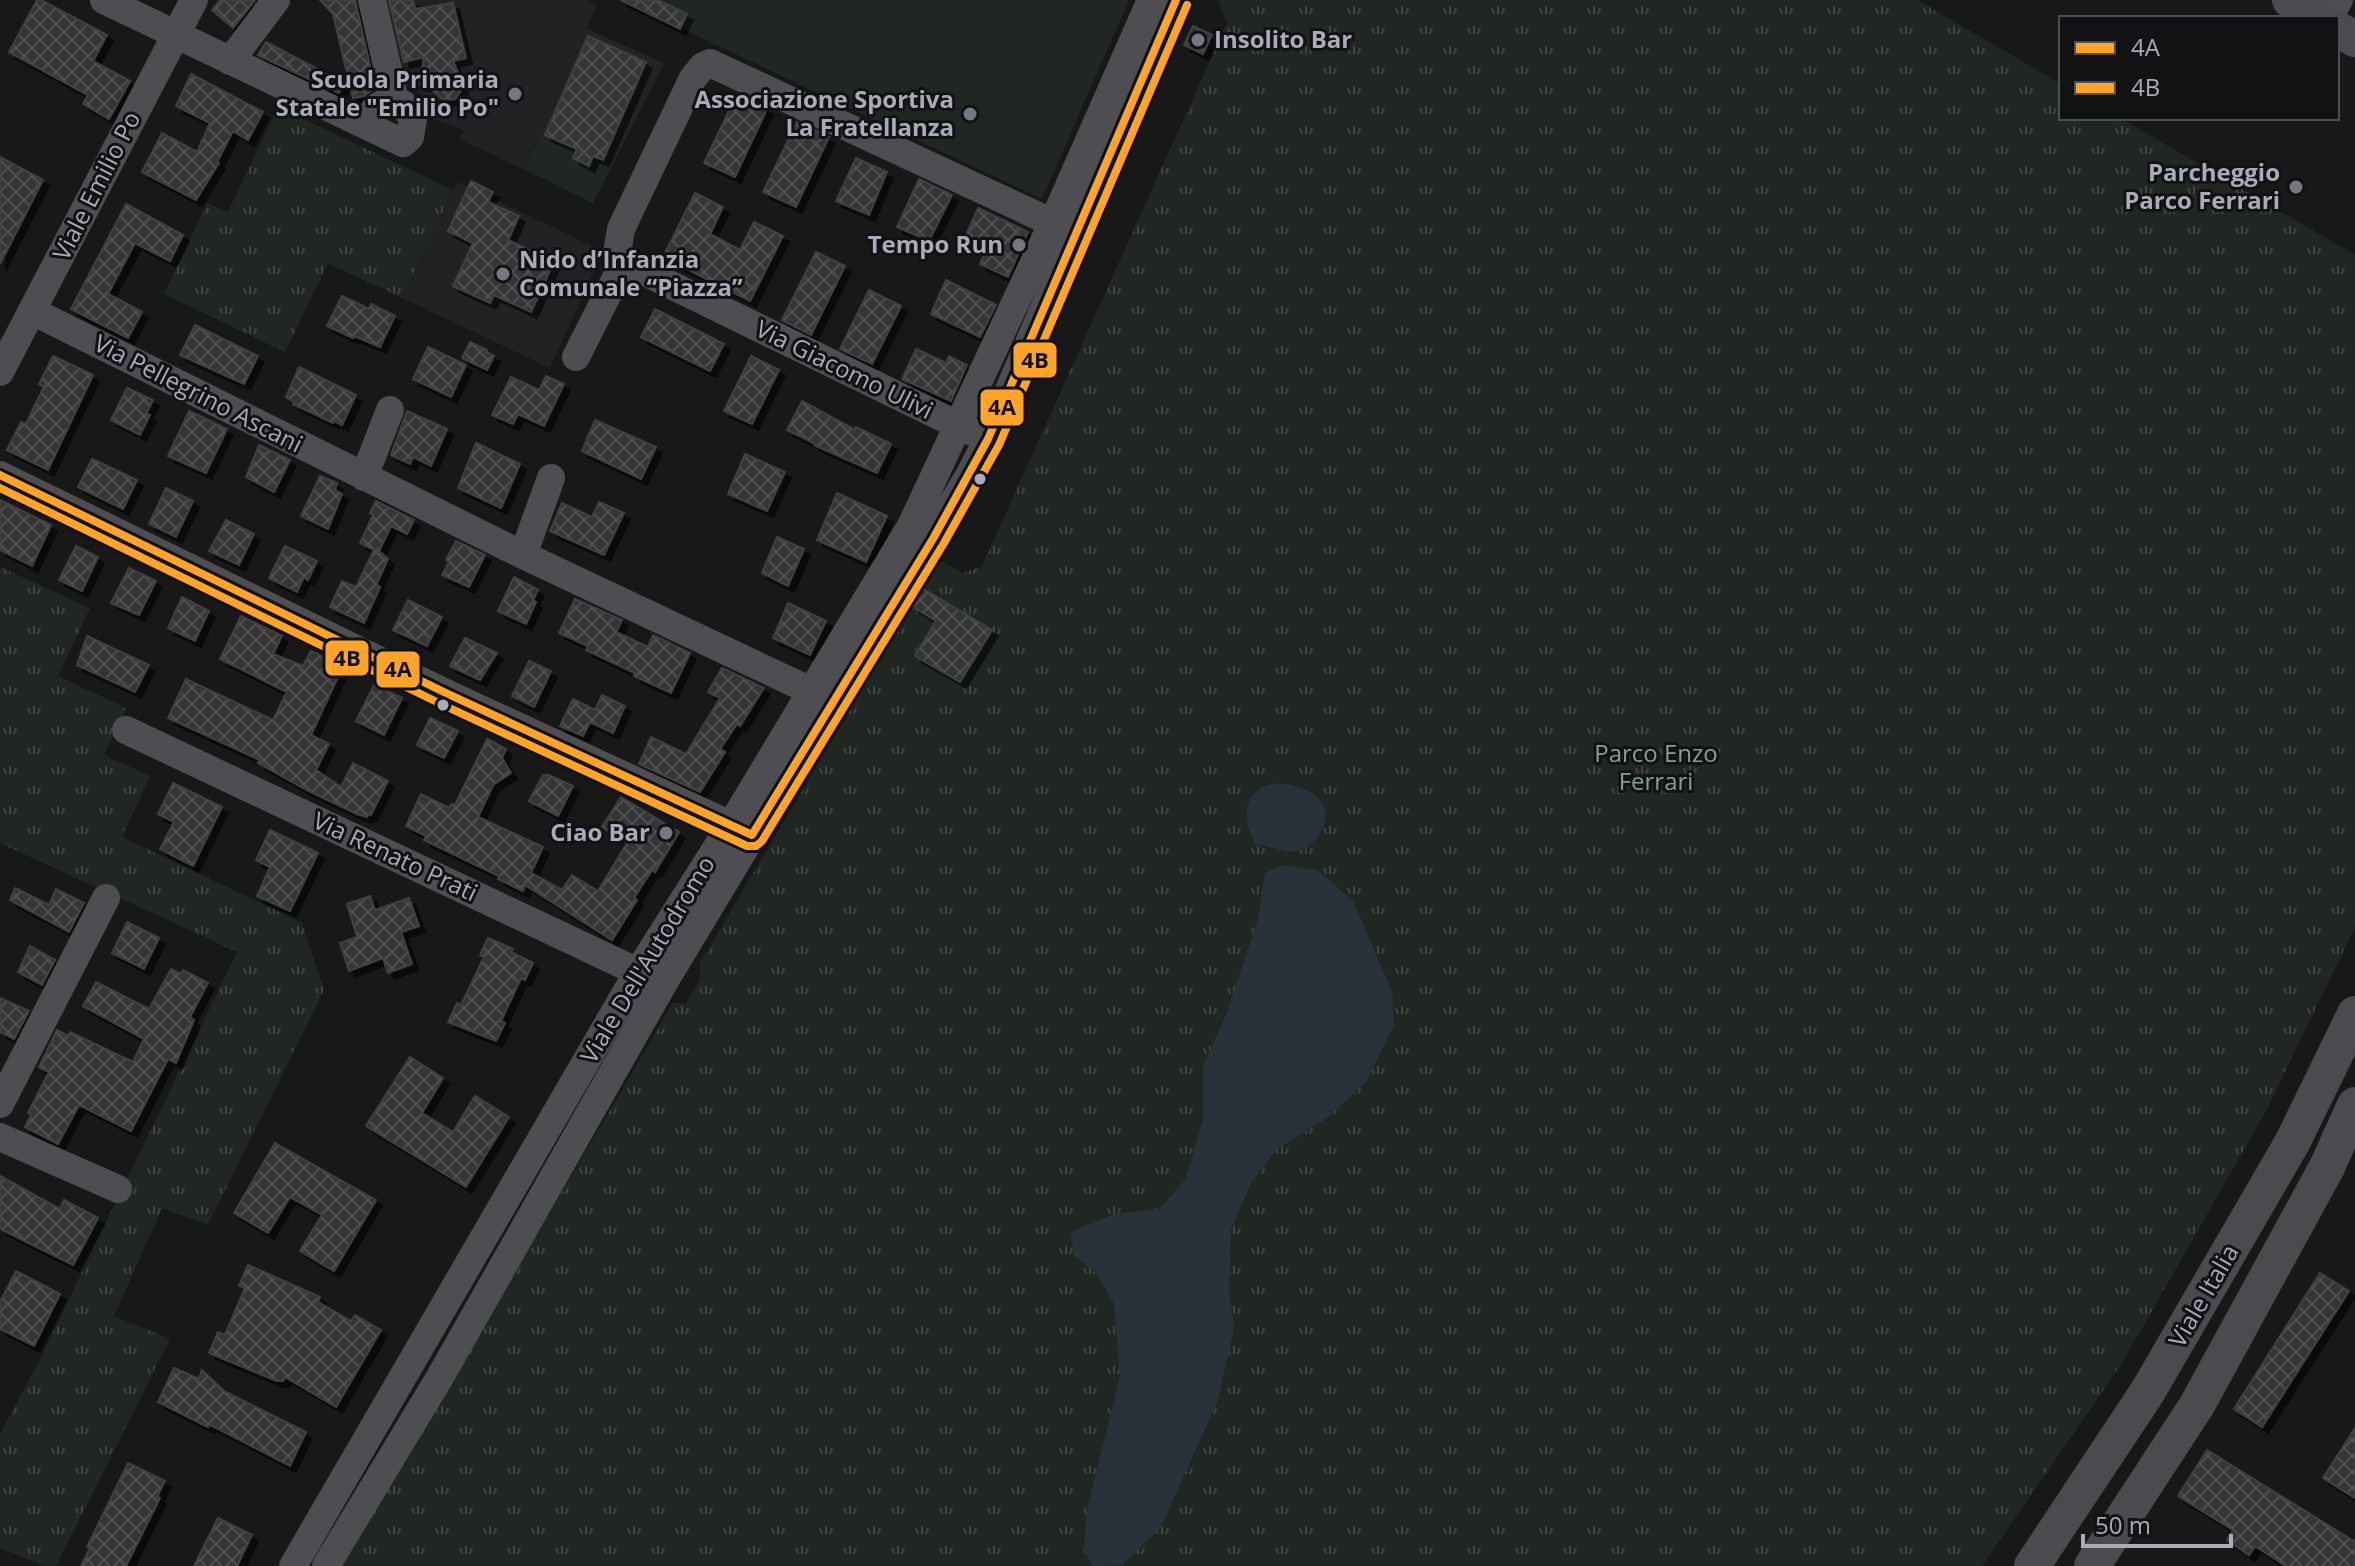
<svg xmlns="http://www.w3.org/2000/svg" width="2355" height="1566" font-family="'Open Sans',sans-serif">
  <defs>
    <pattern id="grass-tufts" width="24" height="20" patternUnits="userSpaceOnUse" patternTransform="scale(2)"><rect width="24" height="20" fill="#202722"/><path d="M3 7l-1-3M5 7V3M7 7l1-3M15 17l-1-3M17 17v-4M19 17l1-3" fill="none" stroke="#3e4440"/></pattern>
    <pattern id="building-cross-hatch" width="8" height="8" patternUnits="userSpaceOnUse" patternTransform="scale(2)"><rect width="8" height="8" fill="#343436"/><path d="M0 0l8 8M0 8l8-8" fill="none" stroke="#4f4f51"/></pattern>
    <filter id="shadow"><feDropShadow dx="6" dy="6" stdDeviation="0" flood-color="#0009"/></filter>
  </defs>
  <rect width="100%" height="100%" fill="#181818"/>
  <path fill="#222224" d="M384 0H586L597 5 525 170 459 139 464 130 432 119 424 97 405 84Z
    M457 182 603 251 550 368 402 298Z"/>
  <path fill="url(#grass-tufts)" d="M1218 0H1917L2061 84V118H2120L2355 255V927L2267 1109 2124 1360 1982 1566H342L673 1003H686L700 980V963L939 560 963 573 982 566 1227 23Z
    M278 107 453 190 402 298 328 263 285 352 164 294 207 203 228 212Z
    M0 567 90 608 58 676 126 708 104 755 150 776 122 837 302 923 324 990 208 1225 162 1208 114 1316 170 1339 56 1566H45L0 1548V1434L38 1363 237 952 0 843Z"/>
  <path fill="#202722" d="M621 0H1129L1042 199Z
    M587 29 664 63 593 203 525 170Z"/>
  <path fill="#2b313a" d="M1289 784C1330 794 1338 819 1306 849L1290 852 1256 844C1243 825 1241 792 1269 785 1275 783 1283 784 1289 784Z
    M1283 865 1317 870 1353 901 1392 992 1394 1025 1366 1082 1327 1118 1277 1149 1251 1183 1231 1229 1229 1289 1234 1328 1218 1400 1161 1527 1122 1565 1093 1566 1084 1550 1086 1514 1120 1376 1114 1304 1096 1273 1073 1255 1071 1232 1114 1214 1159 1209 1185 1180 1203 1121V1066L1226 1015 1258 919 1265 873Z"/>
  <path fill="url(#building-cross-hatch)" stroke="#414144" stroke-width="2" filter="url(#shadow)" d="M37 0H41L107 35 93 61 130 81 109 119 83 104 88 95 9 52Z
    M220 0H255L233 28 212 10Z
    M320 0H355L375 88 364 96 353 98 333 14Z
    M389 0H413L415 9 453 3 466 58 453 61 462 82V89L455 99 443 100 428 86 420 85 424 57 404 62Z
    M621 0H658L687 14 680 29Z
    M1193 26 1212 35 1203 54 1184 45Z
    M588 36 646 62 603 160 593 156 589 166 573 158 577 149 545 135Z
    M266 42 344 83 339 93 258 55Z
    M191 74 263 112 248 140 233 131 217 162 219 163 196 200 142 172 162 133 197 152 210 123 176 106Z
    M737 94 767 109 735 177 704 163Z
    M797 122 829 137 796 207 763 192Z
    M0 157 43 180 0 264Z
    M856 158 887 172 869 215 836 201Z
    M919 179 952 195 929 241 897 227Z
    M471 181 493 192 488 202 519 216 508 240 554 262 531 312 494 295 490 303 453 286 473 243 448 231Z
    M695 193 723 207 710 234 740 250 754 222 783 236 750 301 663 257Z
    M126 204 183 235 170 261 135 243 108 294 142 312 128 338 71 309Z
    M978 208 1028 232 1008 277 980 264 988 247 966 235Z
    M816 252 845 266 811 335 782 320Z
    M946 280 996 305 980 337 931 314Z
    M869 290 901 306 872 364 840 349Z
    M342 296 369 309 371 304 395 316 380 347 354 336 353 338 327 326Z
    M655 309 724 344 710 371 641 337Z
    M195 325 258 356 244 384 180 355Z
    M470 342 487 350 486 352 494 356 487 370 462 358Z
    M428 347 466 365 451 397 413 379Z
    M916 349 946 363 949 356 967 365 951 401 902 379Z
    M53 356 93 375 48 470 7 450 21 422 26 424 35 405 44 387 39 384Z
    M751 356 779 370 752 424 724 411Z
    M299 367 356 395 342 425 334 421 333 423 293 404 294 402 286 397Z
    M546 376 564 384 544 426 518 414 513 424 492 415 511 377 539 390Z
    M127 388 153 400 146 414 150 415 140 435 111 420Z
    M802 401 855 430 856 427 891 444 877 473 814 445V443L787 430Z
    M189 411 227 429 206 473 168 456Z
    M407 411 447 429 431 466 413 457 410 464 391 455Z
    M595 420 656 447 641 479 582 451Z
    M476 443 520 464 501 508 458 488Z
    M259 445 290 460 274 492 246 477Z
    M745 454 785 472 767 511 728 494Z
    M92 459 137 480 123 509 78 487Z
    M320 476 337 483 335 490 342 494 328 529 301 516Z
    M166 488 193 501 176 537 149 524Z
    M837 493 887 516 866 562 817 540Z
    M0 500 51 525 32 566 0 550Z
    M376 501 414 520 407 534 391 526 379 551 388 559 376 585 380 587 364 623 330 607 342 581 356 587 374 550 360 543 373 515 370 513Z
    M599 502 624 513 604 555 550 531 562 503 592 517Z
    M226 520 254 534 239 565 209 551Z
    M777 537 804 549 788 586 762 573Z
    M456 541 485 555 469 587 442 575 449 562 446 560Z
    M76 546 98 557 82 591 59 580Z
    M285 546 317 561 308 580 304 577 297 592 269 578Z
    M129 568 156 581 139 615 111 603Z
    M514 577 538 590 533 600 536 602 526 624 498 611Z
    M922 588 992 630 960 682 915 656 936 621 912 606Z
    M182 597 209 611 195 641 168 628Z
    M575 599 622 620 616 632 648 647 653 635 690 653 671 693 634 676 635 673 586 650 588 646 559 633Z
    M408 600 442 617 427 646 393 630Z
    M788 603 826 621 810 655 773 638Z
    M241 616 282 636 273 654 303 666 311 651 343 666 311 735 329 744 316 770 341 787 353 763 388 781 371 815 369 814 367 817 357 814 307 790 258 763 260 760 168 718 186 679 273 720 287 692 220 659Z
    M87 636 149 665 135 692 77 665Z
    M465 638 497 653 480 680 450 666Z
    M529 661 551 671 534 707 512 696Z
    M722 668 764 688 740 726 737 724 720 749 725 752 700 792 639 764 651 737 686 754 720 698 708 692Z
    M374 685 402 698 384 735 356 721Z
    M602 695 625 706 613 733 590 722 583 736 560 726 573 699 595 710Z
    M430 718 458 731 444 758 417 745Z
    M487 739 506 749 502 758 511 773 493 785 478 817 543 847 531 873 562 890 572 875 598 891 627 843 602 827 621 797 679 832 655 872 652 870 634 898 637 900 612 940 525 885 523 891 498 879 499 876 424 840 426 836 406 826 421 794 449 808 451 804 455 805Z
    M543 775H549L573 786 558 816 529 801Z
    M173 783 222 807 193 866 160 849 174 822 158 814Z
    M270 830 318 853 290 911 257 896 270 867 256 860Z
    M15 888 49 905 56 889 84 903 69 932 10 900Z
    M370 896 375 910 409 898 419 926 401 932 412 964 388 973 383 958 349 971 340 943 357 937 347 904Z
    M127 922 159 938 144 969 112 953Z
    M488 938 513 949 511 952 533 963 525 980 521 978 501 1021 505 1023 496 1041 448 1022 457 1003 461 1005 484 957 480 955Z
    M30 946 55 960 42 985 18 972Z
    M171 969 181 974 183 970 208 983 190 1017 194 1020 176 1063 168 1059 131 1131 79 1105 58 1144 25 1127 31 1115 28 1113 49 1072 39 1067 57 1030 68 1036 70 1032 133 1062 144 1039 83 1006 96 982 149 1009Z
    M0 998 29 1011 14 1039 0 1032Z
    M410 1057 443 1078 422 1113 453 1132 475 1096 509 1117 466 1187 366 1126Z
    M275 1143 376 1200 334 1271 300 1251 322 1215 290 1197 268 1233 234 1213Z
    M0 1176 60 1209 64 1200 98 1218 73 1265 0 1229Z
    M248 1265 320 1297 318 1302 351 1321 355 1315 381 1330 336 1407 285 1377 283 1381H277L209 1353 218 1332 225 1335 245 1288 239 1286Z
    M16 1271 60 1294 34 1346 0 1329V1302Z
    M2320 1273 2349 1291 2262 1427 2234 1409Z
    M174 1368 199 1379 202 1370 224 1391 306 1432 290 1466 209 1424 208 1427 158 1402Z
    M2355 1428V1498L2323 1478Z
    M2207 1450 2355 1542V1566H2286L2255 1546 2249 1555 2227 1540 2233 1530 2178 1496Z
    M128 1463 165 1481 157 1497 160 1498 126 1566H81L90 1548 87 1547Z
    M218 1518 252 1535 237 1566H194Z"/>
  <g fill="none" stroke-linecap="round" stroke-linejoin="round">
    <path stroke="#4e4e52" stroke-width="28" d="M104 0 403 143 410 137 413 119 403 104C383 97 371 107 368 126
      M372 0 395 101
      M2328 18 2339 0
      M230 61 276 0
      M624 262 618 247 621 229 693 78 703 66 710 63 1053 223
      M32 311 523 555 811 691
      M576 357 624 262 972 432
      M0 372 194 0
      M0 475 448 694 748 833
      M364 477 390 410
      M523 555 551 478
      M126 730 653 979
      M0 1104 106 898
      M0 1137 118 1189
      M293 1566 638 972 731 825 911 526 1058 211 1151 0
      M326 1566 440 1377 663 984 969 476 988 439 1176 0"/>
    <path stroke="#4a4b4e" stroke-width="36" d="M2290 0 2319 18
      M2337 29 2355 39
      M2032 1566 2148 1391 2292 1143 2355 1014
      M2092 1566 2197 1405 2327 1167 2355 1105"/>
    <g stroke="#121214" stroke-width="14">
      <path id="bus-1" d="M0 475 448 694 752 835 934 537 988 439 1176 0"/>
    </g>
    <g stroke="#121214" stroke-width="14">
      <path id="bus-2" d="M0 488 443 705 747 846H756L762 841 944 543 999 445 1187 5"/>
    </g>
    <use href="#bus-1" stroke="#ffa32b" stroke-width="8"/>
    <use href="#bus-2" stroke="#ffa32b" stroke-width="8"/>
  </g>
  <g fill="#767881" stroke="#121214" stroke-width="3">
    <circle cx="1198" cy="40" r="8"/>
    <circle cx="515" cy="94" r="8"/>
    <circle cx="970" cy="114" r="8"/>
    <circle cx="2296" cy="187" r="8"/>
    <circle cx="1019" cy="245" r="8"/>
    <circle cx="503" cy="274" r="8"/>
    <circle cx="666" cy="833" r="8"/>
  </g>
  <g fill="#a9abb9" stroke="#121214" stroke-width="3">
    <circle cx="980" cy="479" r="7"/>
    <circle cx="443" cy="705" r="7"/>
  </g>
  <g text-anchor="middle" stroke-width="6" stroke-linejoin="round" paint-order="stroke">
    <g font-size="24" font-weight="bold" fill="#a9abb9" stroke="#121214" text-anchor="end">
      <text x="1214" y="48" text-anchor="start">Insolito Bar</text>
      <text x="499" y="88">Scuola Primaria<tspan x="499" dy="28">Statale "Emilio Po"</tspan></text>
      <text x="954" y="108">Associazione Sportiva<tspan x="954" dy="28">La Fratellanza</tspan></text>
      <text x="2280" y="181">Parcheggio<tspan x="2280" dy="28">Parco Ferrari</tspan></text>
      <text x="1003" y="253">Tempo Run</text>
      <text x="519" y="268" text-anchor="start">Nido d’Infanzia<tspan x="519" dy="28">Comunale “Piazza”</tspan></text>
      <text x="650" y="841">Ciao Bar</text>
    </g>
    <g font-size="24" fill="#a9abb9" stroke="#121214">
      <text transform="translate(97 186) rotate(-63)" y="8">Viale Emilio Po</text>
      <text transform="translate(844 370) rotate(26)" y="8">Via Giacomo Ulivi</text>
      <text transform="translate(198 394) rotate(27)" y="8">Via Pellegrino Ascani</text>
      <text transform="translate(395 857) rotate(25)" y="8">Via Renato Prati</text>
      <text transform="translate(648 960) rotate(-59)" y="8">Viale Dell'Autodromo</text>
      <text transform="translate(2204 1296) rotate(-60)" y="8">Viale Italia</text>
    </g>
    <g font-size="24" fill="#81a38a" stroke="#121214">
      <text x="1656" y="762">Parco Enzo<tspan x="1656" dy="28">Ferrari</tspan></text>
    </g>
  </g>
  <g stroke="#121214" stroke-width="3">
    <rect x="1012" y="341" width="46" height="38" rx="8" fill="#ffa32b"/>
    <rect x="979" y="388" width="46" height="39" rx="8" fill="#ffa32b"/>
    <rect x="324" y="639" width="46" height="38" rx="8" fill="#ffa32b"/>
    <rect x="375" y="650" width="46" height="39" rx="8" fill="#ffa32b"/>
  </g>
  <g font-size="22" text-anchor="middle" font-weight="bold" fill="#111">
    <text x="1035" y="368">4B</text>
    <text x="1002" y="415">4A</text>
    <text x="347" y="666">4B</text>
    <text x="398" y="677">4A</text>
  </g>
  <rect x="2059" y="16" width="280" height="104" fill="#121214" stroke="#4e4f56" stroke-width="2"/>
  <rect x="2075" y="42" width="40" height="12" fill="#ffa32b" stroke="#4e4f56" stroke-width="2"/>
  <text x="2131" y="56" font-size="24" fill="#a9abb9">4A</text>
  <rect x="2075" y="82" width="40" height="12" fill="#ffa32b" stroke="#4e4f56" stroke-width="2"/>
  <text x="2131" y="96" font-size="24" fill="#a9abb9">4B</text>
  <path d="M2083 1534v12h148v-12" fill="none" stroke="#a9abb9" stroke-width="4"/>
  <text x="2095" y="1534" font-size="24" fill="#a9abb9" stroke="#121214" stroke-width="6" paint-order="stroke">50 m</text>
</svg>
